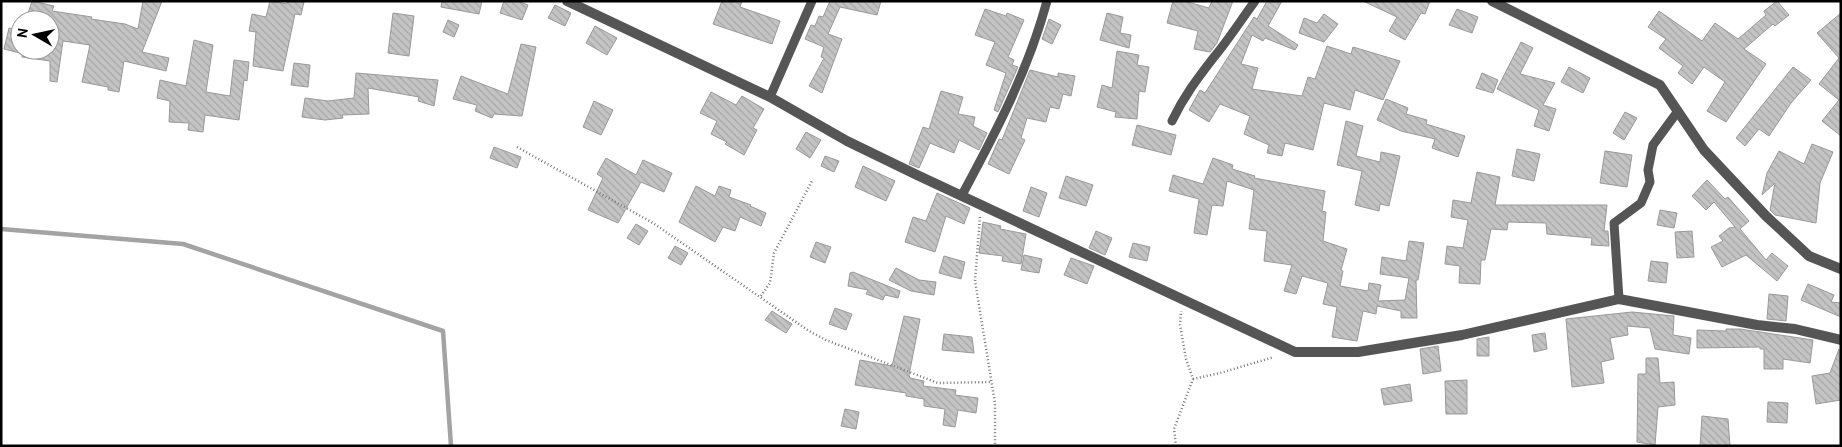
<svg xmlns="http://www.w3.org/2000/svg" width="1842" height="447" font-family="'PT Sans',sans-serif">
  <defs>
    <pattern id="building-back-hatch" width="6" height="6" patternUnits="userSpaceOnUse" patternTransform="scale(1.25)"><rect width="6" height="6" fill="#c4c4c4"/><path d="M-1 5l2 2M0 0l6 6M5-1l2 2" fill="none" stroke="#a7a7a7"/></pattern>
  </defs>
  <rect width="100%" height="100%" fill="#fff"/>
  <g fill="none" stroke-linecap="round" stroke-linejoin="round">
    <path stroke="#a3a3a3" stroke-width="4.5" d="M1 229 183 244 443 331 451 446"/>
  </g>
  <path fill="url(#building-back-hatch)" stroke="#999" d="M32 1 54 6 52 11 92 17 91 19 125 24 138 29 143 1H162L142 52 169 58 166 71 124 61 119 92 108 90V87L82 82 90 45 63 41 57 82 50 81V61L22 57 23 50H50V19L26 20Z
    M270 1 287 4V1L304 2 301 15 295 14 283 71 253 66 256 32 249 31 252 14 266 17Z
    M442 1H482L479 14 441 7Z
    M504 1H518L528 5 522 20 500 13Z
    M722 1H742L740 7 780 21 772 44 713 24Z
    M830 1H881L877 15 840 7 828 34 842 39 822 93 809 86 824 58 821 57 824 47 805 39 811 25 815 26 819 16 823 17Z
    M1173 1H1184L1209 8 1212 1H1233L1217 43 1210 52 1194 49 1198 31 1167 23Z
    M1267 1H1282L1268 26 1298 45 1295 50 1265 38 1263 41 1252 35 1241 64 1258 68 1252 89 1302 96 1308 77 1315 79 1327 46 1351 54 1353 47 1400 61 1383 100 1355 90 1350 110 1324 103 1313 150 1285 143 1282 156 1267 153 1269 145 1244 134 1250 116 1220 104 1209 122 1189 110 1200 90 1205 93 1254 17 1257 19Z
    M1363 1H1430L1425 14 1421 13 1405 40 1389 31 1397 17Z
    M1777 1 1789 15 1775 26 1773 24 1744 49 1766 64 1726 122 1707 111 1725 82 1704 67 1692 84 1678 73 1683 66 1659 48 1666 39 1648 27 1659 11 1702 41 1715 23 1738 39 1766 15 1764 11Z
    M555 5 571 13 565 26 548 18Z
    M985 9 1006 16 1007 13 1024 20 1008 57 1014 60 1012 65 1018 67 998 112 994 110 1006 73 986 65 995 42 975 35Z
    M1457 9 1478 17 1472 33 1449 25Z
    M393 13 414 16 409 56 388 53Z
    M1107 13 1123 17 1120 33 1131 35 1129 48 1100 40Z
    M1841 13V136L1822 121 1839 100 1819 84 1839 58 1817 33Z
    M1324 14 1338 24 1324 42 1299 33 1304 18 1317 23Z
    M1049 19 1061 25 1052 44 1042 39Z
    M448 20 459 25 454 37 443 32Z
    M595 26 617 38 607 55 586 43Z
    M9 28 20 30V53L4 49Z
    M194 40 213 45 206 92 230 96 234 60 249 62 247 81 244 80 239 120 205 115 203 132 188 130 189 123 169 122 170 101 157 98 160 80 186 86Z
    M1521 42 1533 48 1520 74 1555 83 1543 105 1556 109 1549 131 1534 126 1539 110 1497 89Z
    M521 44 536 47 522 116 494 114 492 118 475 111 477 105 453 99 461 76 508 94Z
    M1117 51 1139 55 1137 65 1149 67 1145 92 1139 91 1137 119 1115 117 1116 112 1097 107 1102 85 1112 88Z
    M294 63 310 65 308 87 291 85Z
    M1569 67 1590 78 1583 93 1561 82Z
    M1793 67 1811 80 1791 103 1769 136 1759 129 1745 146 1736 138Z
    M1030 70 1058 77V73L1075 76 1071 96 1063 94 1059 109 1050 107 1046 122 1027 118 1021 138 1025 140 1009 174 988 164 999 139 1002 140Z
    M356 73 438 80 434 106 418 101 419 97 368 88 369 114 342 115 343 118 325 120 302 117 305 98 328 101 354 98Z
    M1482 73 1498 80 1493 93 1476 88Z
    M941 91 963 97 958 114 975 117 973 126 987 133 979 150 959 140 954 153 930 143 919 168 909 164 923 127 929 129Z
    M711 92 736 105 742 96 764 109 753 128 757 130 744 155 725 144 727 142 711 134 717 121 700 113Z
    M1386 99 1408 108 1406 114 1427 120 1426 124 1465 136 1458 157 1432 148 1435 139 1401 131 1377 120Z
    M594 101 613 110 601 135 583 127Z
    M1625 112 1637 118 1624 140 1613 133Z
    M1346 121 1363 126 1356 156 1380 162 1381 152 1400 156 1389 206 1380 204 1379 211 1355 205 1362 171 1337 165Z
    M1137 125 1176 135 1171 155 1132 145Z
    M806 132 821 140 810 158 796 149Z
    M1812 144 1833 152 1820 183 1816 223 1775 215 1770 210 1775 183 1762 195 1767 173 1779 151 1804 164Z
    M494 147 521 157 517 168 490 158Z
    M1517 149 1540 154 1534 181 1512 176Z
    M1605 151 1632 155 1627 187 1600 183Z
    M825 156 839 161 834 172 821 166Z
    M606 158 636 175 643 160 672 173 664 192 641 182 618 223 588 210 603 178 597 174Z
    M1213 158 1233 165 1232 169 1255 176 1254 178 1325 191 1322 211 1326 212 1323 241 1347 249 1341 270 1343 271 1340 286 1368 291 1369 283 1381 285 1378 301 1405 300 1409 278 1380 274 1382 257 1406 261 1409 241 1424 243 1418 280H1416L1417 318H1401V311L1377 306 1376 314 1363 311 1357 341 1332 337 1337 307 1323 304 1328 283 1302 276 1296 294 1284 291 1292 265 1264 261 1267 231 1249 229 1254 190 1227 181 1223 206 1212 205 1207 235 1194 233 1199 199 1169 191 1173 175 1203 184Z
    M863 166 895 181 886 201 855 187Z
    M1477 172 1500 177 1495 205H1607L1604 231H1608L1609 246 1591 245 1592 238 1547 234 1546 223 1508 222 1507 230 1491 229 1485 260H1481L1480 284 1459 283 1460 266 1445 264 1447 246 1463 248 1468 220 1451 217 1453 200 1471 203Z
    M1066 176 1093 185 1086 206 1059 198Z
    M1707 180 1725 199 1728 197 1749 221 1740 229 1766 260 1772 253 1788 266 1777 281 1746 255 1722 267 1711 247 1723 241 1719 236 1729 228 1735 227 1714 202 1706 210 1692 196Z
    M696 186 715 196 719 186 731 190 729 197 751 205 750 206 766 213 761 226 740 217 735 231 723 227 715 242 679 222Z
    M1031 187 1047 193 1039 217 1023 211Z
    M937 193 970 208 964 224 946 216 935 252 905 242 913 217 926 221Z
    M1660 210 1677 213 1674 228 1657 225Z
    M983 222 1001 226 1000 229 1026 234 1021 264 1002 261 1003 256 979 253Z
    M636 224 648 231 639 245 627 238Z
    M1096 231 1112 238 1105 255 1089 248Z
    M1692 231 1694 257 1677 258 1675 232Z
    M816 242 831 247 825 263 810 257Z
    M1133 243 1150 247 1147 261 1129 257Z
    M675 246 688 253 681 265 668 258Z
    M1024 255 1042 259 1039 273 1021 270Z
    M944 256 965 262 961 279 939 273Z
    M1071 258 1094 266 1087 284 1064 275Z
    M1651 261 1668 263 1666 283 1648 281Z
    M896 268 919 280 936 282 934 295 911 291 889 280Z
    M853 272 900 291 898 298 885 295 883 300 866 294 868 290 848 286 850 273Z
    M1808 284 1834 295 1831 302 1841 303V317L1801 300Z
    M1769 294 1788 296 1786 321 1767 319Z
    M835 308 852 314 846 330 829 324Z
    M772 311 792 324 786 333 765 320Z
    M1632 312 1674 316 1673 335 1691 338 1689 354 1655 349 1650 328 1627 326 1628 335 1610 338 1614 359 1601 362 1604 383 1572 387 1566 319Z
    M904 316 920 319 909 375 910 378 924 381 923 386 956 390 955 395 978 398 976 413 958 410 955 427 943 425 945 409 924 406V399L906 396V393L855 385 860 360 892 366Z
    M1726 329H1740L1813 340 1810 363 1783 359V369H1764V349H1760V347L1697 348V330L1726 331Z
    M1545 333 1547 349 1534 352 1532 335Z
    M944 334 972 337 974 353 942 350Z
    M1489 337V356H1477V339Z
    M1438 346 1441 371 1423 374 1420 349Z
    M1839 349 1841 400 1816 404 1812 376 1830 373Z
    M1646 358H1658L1660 383 1674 382 1675 405 1658 407 1655 445 1637 442 1638 374H1646Z
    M1467 380V414H1446L1445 381Z
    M1410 384 1412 401 1384 405 1381 389Z
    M1768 402 1788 403 1787 423 1767 422Z
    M845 409 859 412 856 429 841 426Z
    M1702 416 1728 419 1730 446H1700Z"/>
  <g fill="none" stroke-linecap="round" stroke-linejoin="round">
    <path stroke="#777" stroke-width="2.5" stroke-dasharray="1 2.5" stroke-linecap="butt" d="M517 147 653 223 809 331 826 340 938 383 992 382
      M980 217 975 281 995 403V446
      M761 296 770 283 774 253 813 179
      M1193 379 1220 373 1274 357
      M1176 446 1174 429 1193 379 1186 359 1180 325 1181 311"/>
    <path stroke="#555" stroke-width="9" d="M770 97 812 1
      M1172 121C1184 96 1197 79 1214 57 1229 39 1241 20 1255 1
      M962 195C996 132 1028 71 1047 1
      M1619 299 1614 223 1641 203 1650 182 1648 170 1653 145 1678 111"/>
    <path stroke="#555" stroke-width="10" d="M567 1 770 97 847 141 917 175 1295 352H1358L1462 335 1619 299 1757 325 1795 329 1841 340
      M1492 1 1660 85 1704 150 1766 216 1809 256 1841 269"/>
  </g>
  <rect width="1842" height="447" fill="none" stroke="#000000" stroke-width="5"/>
  <g transform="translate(35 35) rotate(279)"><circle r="24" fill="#ffffff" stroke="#999999"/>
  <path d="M0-4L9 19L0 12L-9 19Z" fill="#000000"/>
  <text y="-8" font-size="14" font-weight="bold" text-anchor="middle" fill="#000000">N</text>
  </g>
</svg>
